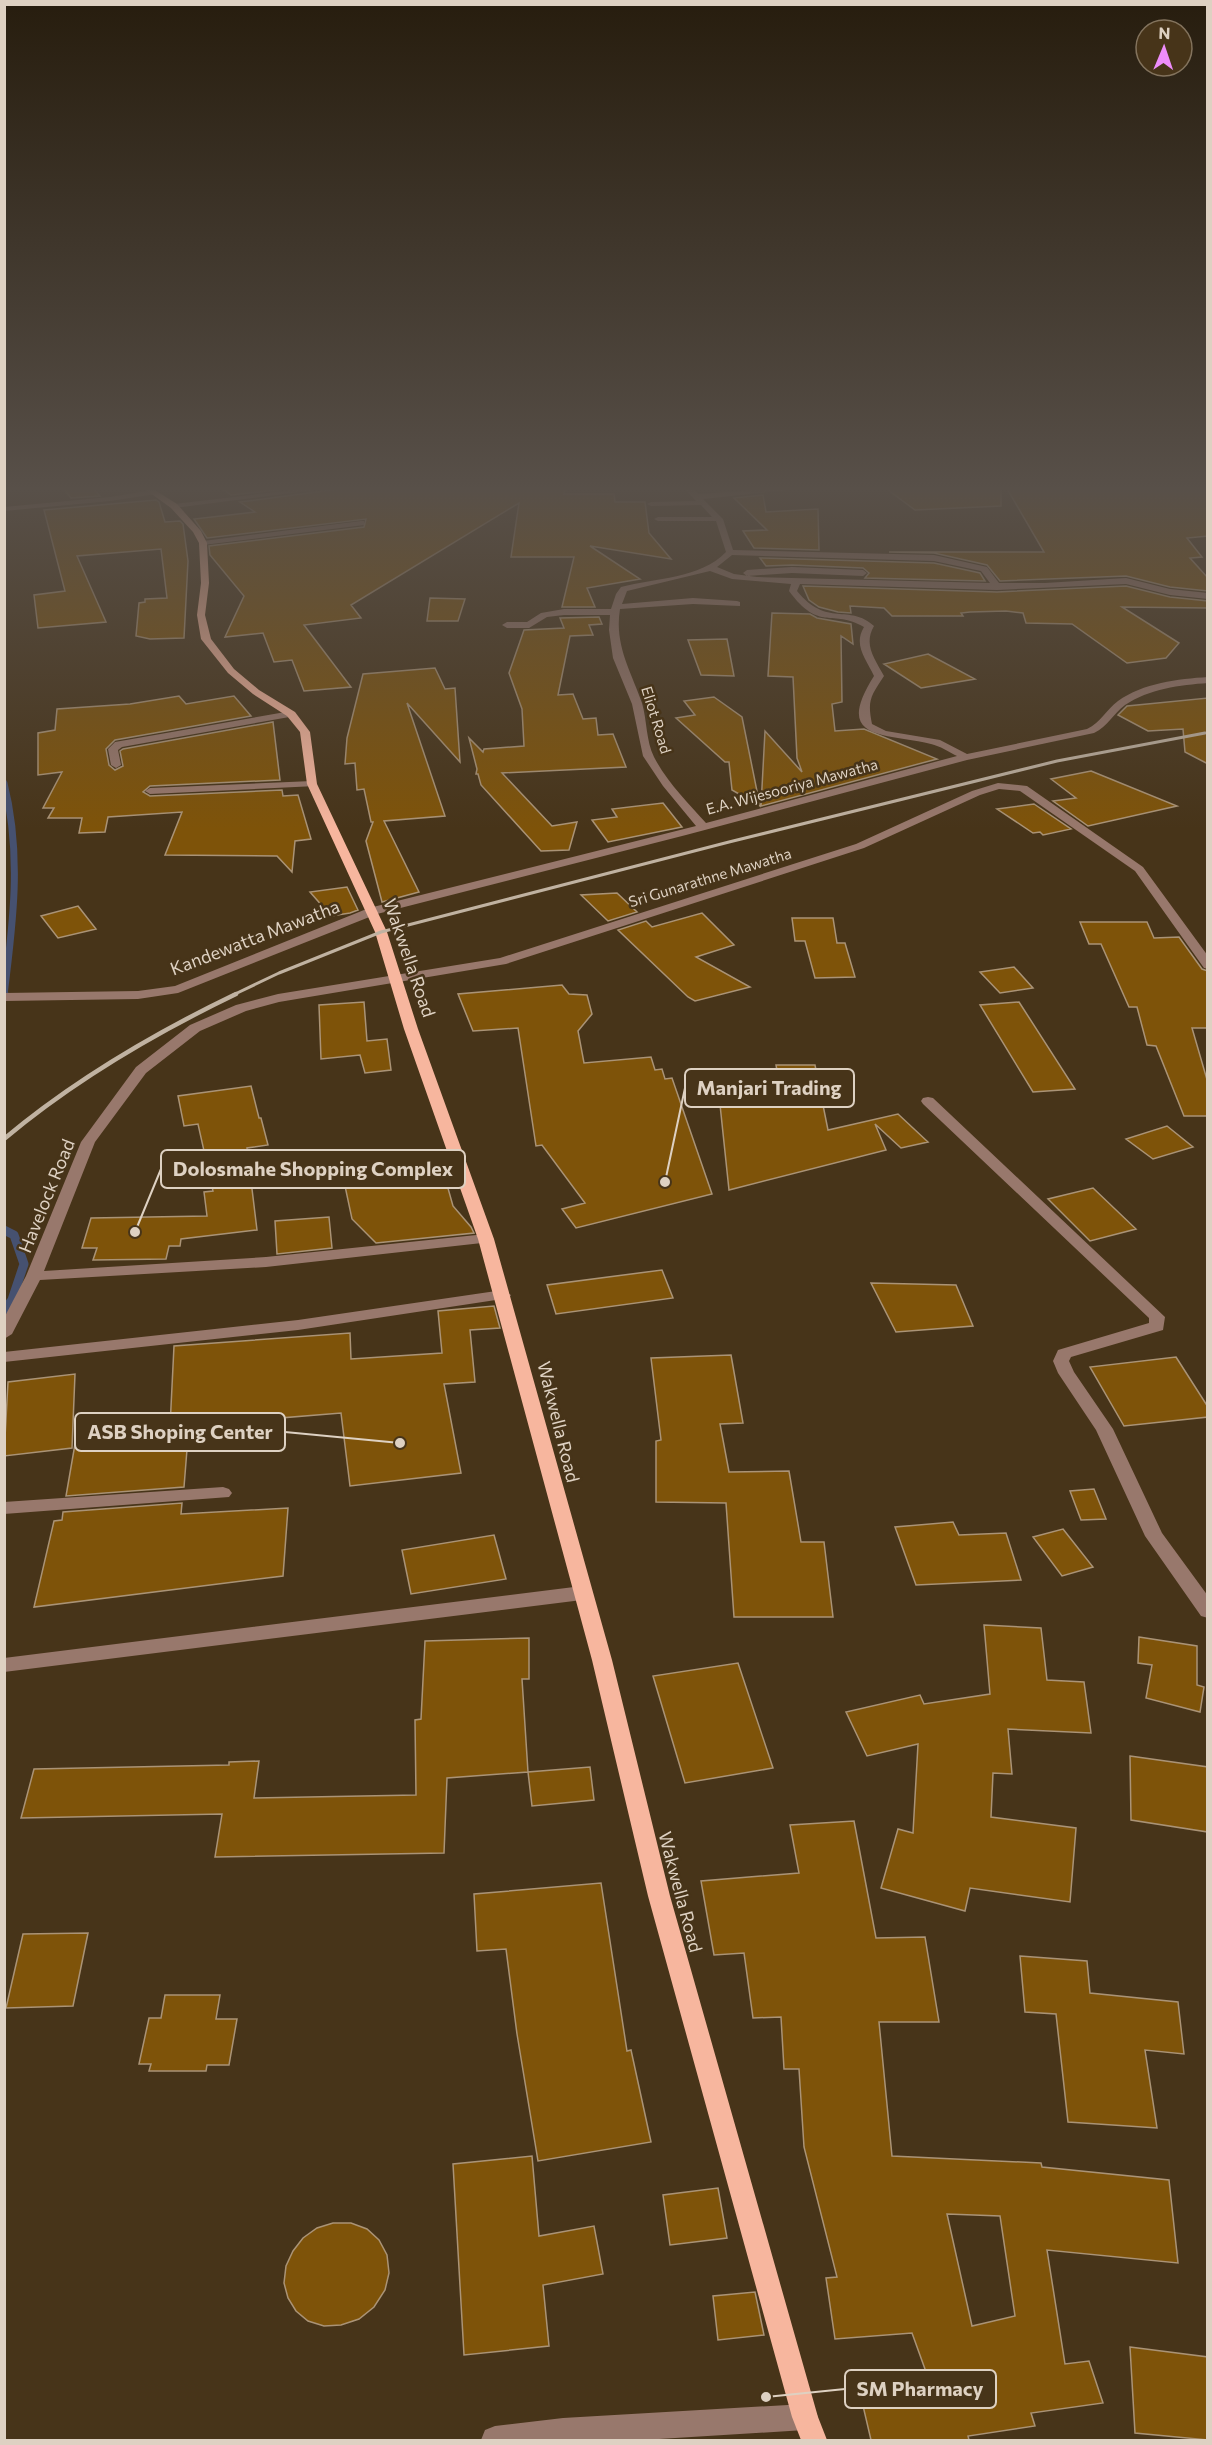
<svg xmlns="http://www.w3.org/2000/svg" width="1212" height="2445" font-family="Commissioner,sans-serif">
  <rect width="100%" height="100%" fill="#473419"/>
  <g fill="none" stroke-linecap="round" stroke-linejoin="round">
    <path stroke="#465170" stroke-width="7" d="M4 783C22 854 13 924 4 995"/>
    <path stroke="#465170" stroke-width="9" d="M4 997V994
      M4 1230 14 1235 24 1264 12 1300 4 1310"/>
  </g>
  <path fill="#7e5309" stroke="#aa9376" stroke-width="1.5" fill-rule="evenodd" d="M62 487H92L100 496 71 498Z
    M220 487H303L231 495Z
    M341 487H566L564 494H614L615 502H645L649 533 671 559 590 546 640 579 587 588 595 607H562L574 557H511L519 503 351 605 361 618 304 625 351 687 304 691 292 660 274 662 263 633 225 637 244 596 210 555 209 546 364 527 366 519 207 538 194 519 255 512 240 502 339 489Z
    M884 487H1001V506L915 510Z
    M1006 487H1208V536L1187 538 1202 557 1190 558 1208 578V591L1170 587 1126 576 1000 581 987 565 934 553 889 552H1044Z
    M763 495 766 512 818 509 819 550 754 548 743 531 767 530 734 498Z
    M156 500 159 502 165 522 180 521 183 524 188 561 184 638 150 639 136 636 139 603 145 602V599L167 598 161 549 77 556 106 622 38 628 34 595 65 591 44 510Z
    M760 558 934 563 980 573 985 581 865 578 869 573 863 568 792 565 766 566Z
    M803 586 997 592 1126 586 1170 597 1208 601V608L1122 607 1179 643 1166 658 1127 663 1072 624 1026 623 1023 613 1006 611 970 612 961 613 963 616H892L884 608 850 606 851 613 838 612 819 607 809 600Z
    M430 598 465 599 458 621H427Z
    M772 613 810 614 817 618 851 624 853 644 841 636 842 702 832 704 835 731 864 729 937 759 761 806 765 731 802 772 797 758 793 677 768 676Z
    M599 617 602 624 589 625 593 635 570 636 558 695 573 694 583 719 596 718 598 735 613 734 626 767 502 773 552 826 577 822 569 850 541 851 481 785 478 774H476L477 769 469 738 483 752 484 749 524 746 522 709 509 673 524 630 564 628 560 618Z
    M727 639 734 676 701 675 688 640Z
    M928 654 975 679 921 688 884 664Z
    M435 668 445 689 455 688 460 762 407 703 445 816 384 821 419 892 382 902 366 841 373 822H371L364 789 357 790 355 763 345 764 347 738 363 674Z
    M179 696 186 704 234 696 251 716 115 740 106 749 109 765 115 770 123 766 120 751 123 749 273 722 280 780 150 786 143 792 150 796 282 790 283 796 298 795 311 839 295 841 292 872 277 856 165 855 182 812 108 817 105 832 79 833 82 818H48L54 808H43L62 772 38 775V733L55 730 57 709 130 704Z
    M714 697 742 717 760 806 732 790 729 762H725L676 718 695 715 684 701Z
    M1208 698V764L1185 752 1183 729 1148 731 1118 715 1127 706Z
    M1091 771 1177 806 1088 826 1053 801 1076 798 1051 779Z
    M663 803 682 827 608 842 592 820 617 817 612 809Z
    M1034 804 1071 829 1043 835 1040 832 1033 833 997 809Z
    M347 887 358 910 350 913 331 916 310 892Z
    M617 893 637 912 608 921 581 895Z
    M78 906 96 929 58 938 41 916Z
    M702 913 734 945 696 957 750 987 695 1001 688 997 618 930 646 921 652 927Z
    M792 918H833L837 943H845L855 977 815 978 805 941H795Z
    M1080 922H1147L1154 938 1179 937 1202 969 1208 971V1028H1192L1208 1083V1116H1184L1156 1046 1147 1045 1137 1007H1129L1101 944H1089Z
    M1014 967 1033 988 1000 993 980 972Z
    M562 985 569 994 587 995 592 1014 578 1031 584 1063 651 1057 655 1070 662 1069 665 1079 672 1078 712 1194 576 1228 562 1209 585 1203 542 1145 536 1146 518 1028 473 1031 458 994Z
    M364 1002 367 1041 387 1039 391 1070 365 1073 360 1055 321 1059 319 1005Z
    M1019 1002 1075 1089 1033 1092 980 1005Z
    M776 1065H815L828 1130 898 1114 928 1142 901 1148 875 1124 886 1150 729 1190 717 1076H778Z
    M251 1086 259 1118H261L268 1145 247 1148 257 1230 181 1239 180 1246H169L166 1259 93 1260 97 1248H82L91 1218 207 1216 204 1192 213 1191 198 1124 184 1126 178 1096Z
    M1167 1126 1193 1147 1153 1159 1126 1139Z
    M440 1160 453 1206 471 1227 474 1233 376 1243 352 1219 342 1172Z
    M1093 1188 1136 1229 1090 1241 1048 1199Z
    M329 1217 332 1248 277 1254 275 1221Z
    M662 1270 673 1298 556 1314 547 1285Z
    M871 1283 956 1285 973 1326 896 1332Z
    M494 1306 500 1328 470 1330 475 1382 444 1384 461 1473 350 1486 341 1413 170 1427 174 1346 350 1333 351 1359 442 1353 438 1311Z
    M731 1355 743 1423 720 1424 729 1472 789 1471 801 1542H824L833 1617H734L726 1503 656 1502V1441L661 1440 651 1358Z
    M1176 1357 1208 1407V1417L1124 1426 1090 1367Z
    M75 1374 72 1448 4 1456 8 1382Z
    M188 1437 184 1487 66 1496 75 1444Z
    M1094 1489 1106 1519 1081 1520 1070 1491Z
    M182 1503 181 1514 288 1508 283 1576 34 1607 54 1521 62 1520 63 1512Z
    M953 1522 959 1535 1006 1533 1021 1580 916 1585 895 1527Z
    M1063 1529 1093 1567 1062 1576 1033 1537Z
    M494 1535 506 1579 411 1594 402 1550Z
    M984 1625 1041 1628 1047 1680 1084 1682 1091 1733 1008 1729 1012 1774 993 1773 991 1817 1076 1828 1070 1902 970 1888 965 1911 881 1888 898 1829 913 1833 918 1744 867 1756 846 1712 920 1695 924 1704 990 1694Z
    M1139 1637 1197 1646V1685L1204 1687 1200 1712 1146 1698 1152 1665 1138 1663Z
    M529 1638V1679H522L528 1772 447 1778 444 1853 215 1857 222 1814 21 1818 34 1769 229 1765V1762L259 1761 254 1798 416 1795 415 1720 421 1719 425 1641Z
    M738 1663 773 1768 685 1783 653 1676Z
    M1130 1756 1208 1767V1832L1131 1820Z
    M590 1767 594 1800 532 1806 528 1772Z
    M854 1821 876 1938 925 1937 939 2022H879L892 2156 1041 2163 1042 2167 1169 2180 1178 2263 1047 2250 1065 2364 1089 2361 1103 2403 1031 2413 1035 2426 968 2436 969 2440H871L860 2393 930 2383 912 2333 835 2339 826 2278 837 2277 804 2147 799 2069H784L781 2017 753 2018 744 1953 714 1955 701 1881 799 1873 790 1825ZM947 2214 1000 2216 1015 2316 972 2326Z
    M601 1883 627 2051 631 2050 651 2142 538 2161 517 2034 506 1949 477 1951 474 1894Z
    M88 1933 73 2006 6 2008 23 1934Z
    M1020 1956 1087 1961 1090 1993 1178 2002 1184 2054 1145 2050 1157 2128 1068 2122 1056 2014 1025 2012Z
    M165 1995H220L216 2019H237L229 2065H207L206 2071H149L151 2064H139L149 2018H161Z
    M532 2156 539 2236 594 2226 603 2274 543 2285 549 2346 464 2355 453 2164Z
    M718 2188 727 2238 670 2245 663 2195Z
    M333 2223H351L367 2229 379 2240 387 2255 389 2273 385 2290 374 2307 359 2319 341 2325 324 2326 308 2321 296 2311 288 2298 284 2283 286 2266 293 2251 303 2238 317 2228Z
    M755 2292 764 2335 718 2340 713 2296Z
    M1130 2347 1208 2357V2440L1135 2433Z"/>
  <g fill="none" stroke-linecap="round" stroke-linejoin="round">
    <path fill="#98786c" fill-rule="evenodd" d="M319 487H339L174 508 170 506 174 504Z
      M683 487H691L699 494 801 487 797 489 703 499 723 519 733 550 934 555 987 567 999 583H1045L1126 578 1170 589 1208 593V599L1170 595 1126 584 997 590 800 584 797 591C827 628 849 603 874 626 863 645 875 659 884 676 871 696 867 700 872 724L886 731 940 740 967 754 1087 729C1101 722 1106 710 1118 701 1143 683 1178 679 1208 677V683C1180 685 1149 689 1125 705 1113 714 1108 726 1094 733L967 760 686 835 377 914 178 993 138 999 4 1001V993L138 991 175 986 369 908 696 826 663 786 643 756 632 704 613 658 609 630 610 615H564L547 617 529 628H507L502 625 507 622H527L541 613 564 609H611L616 594 621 587C655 578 700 579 726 552L716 521H658L654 519 658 517H712L701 505 651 506 647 504 651 502 696 501ZM732 555 934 561 981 571 990 583 757 577 734 574 717 567ZM710 571 732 579 791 584 789 591C820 633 832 608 864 627 853 645 866 659 874 676 832 742 886 733 931 744 940 746 949 752 957 756L706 823C688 803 667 782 654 757 646 741 647 720 642 703 631 671 614 645 620 609L693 604 740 606V602L737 601 693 598 622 604 627 591Z
      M153 490H156V494L110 501 4 511V507L110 497Z
      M361 521H364V525L203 545 199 543 203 541Z
      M792 567 863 570 867 573 863 576 792 573 747 576 743 573 747 570Z
      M291 711 296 714 295 716 122 747 118 750 121 765 116 768 111 765 108 749 115 742Z
      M312 781 317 784 316 786 150 794 145 791 150 788Z
      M998 783 1027 786 1143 867 1208 956V969L1204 968 1135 871 1020 791 999 789 980 795 864 848 506 964 279 1002 246 1011 200 1031 146 1073 95 1142 44 1271 266 1257 486 1234 494 1239 491 1242 266 1267 40 1280 12 1334 4 1339V1318L26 1276 81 1142 136 1067 190 1025 236 1005 278 994 500 958 856 844 972 791Z
      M928 1097 933 1098 1165 1317 1163 1330 1071 1357 1069 1361 1074 1372 1113 1429 1162 1533 1208 1596V1618L1201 1616 1145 1536 1096 1430 1058 1373 1053 1361 1058 1350 1149 1323V1318L923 1104 921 1101 923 1098Z
      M503 1290 511 1295 509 1298 298 1330 4 1362V1352L298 1320Z
      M223 1487 229 1489 232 1493 229 1497 4 1514V1502Z
      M582 1586 589 1588 591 1593 589 1598 582 1600 4 1672V1658Z
      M805 2404 814 2408 818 2417 814 2426 805 2430 643 2440H481L485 2430 495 2426 563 2418Z"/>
    <path fill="#f7b69e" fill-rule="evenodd" d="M142 487H150L177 504 201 531 207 543 209 583 205 615 211 639 234 669 259 690 295 712 310 732 317 784 387 932 418 1029 494 1239 612 1660 670 1896 818 2417 827 2440H801L792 2417 648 1896 592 1660 478 1239 404 1029 375 932 307 784 300 732 287 716 253 694 228 673 201 639 197 615 201 583 199 543 193 532 171 508Z"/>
    <path stroke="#c0b2a1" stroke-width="3" d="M233 995 279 973 381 932 729 842 1057 761 1205 733"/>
    <path stroke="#c0b2a1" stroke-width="4.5" d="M4 1139C73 1081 155 1033 236 994"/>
  </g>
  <linearGradient id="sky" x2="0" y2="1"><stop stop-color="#271d0e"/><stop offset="0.59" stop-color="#585049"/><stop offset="1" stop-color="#585049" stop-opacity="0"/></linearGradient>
  <rect width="1212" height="829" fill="url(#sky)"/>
  <g text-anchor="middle" stroke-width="5" stroke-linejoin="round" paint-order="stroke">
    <g font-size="15" fill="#ded1c2" stroke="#473419">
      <text transform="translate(656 720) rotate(73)" y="5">Eliot Road</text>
      <text transform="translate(792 787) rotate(-15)" y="5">E.A. Wijesooriya Mawatha</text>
      <text transform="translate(710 878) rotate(-17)" y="5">Sri Gunarathne Mawatha</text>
    </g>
    <g font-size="18" fill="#ded1c2" stroke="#473419">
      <text transform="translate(255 938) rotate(-21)" y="6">Kandewatta Mawatha</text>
      <text transform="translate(409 958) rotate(71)" y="6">Wakwella Road</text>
      <text transform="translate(47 1196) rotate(-68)" y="6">Havelock Road</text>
      <text transform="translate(558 1422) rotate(76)" y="6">Wakwella Road</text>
      <text transform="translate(680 1892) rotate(75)" y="6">Wakwella Road</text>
    </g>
  </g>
  <path fill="none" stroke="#ded1c2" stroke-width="2" d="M665 1182L685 1088M135 1232L161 1169M400 1443L285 1432M766 2397L845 2389"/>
  <g fill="#ded1c2" stroke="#473419" stroke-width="2">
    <circle cx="665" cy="1182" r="6"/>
    <circle cx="135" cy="1232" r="6"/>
    <circle cx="400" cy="1443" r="6"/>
    <circle cx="766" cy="2397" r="6"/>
  </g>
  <g fill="#473419" stroke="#ded1c2" stroke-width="2">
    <rect x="685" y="1069" width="169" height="38" rx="6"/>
    <rect x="161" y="1150" width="304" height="38" rx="6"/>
    <rect x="75" y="1413" width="210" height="38" rx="6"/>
    <rect x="845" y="2370" width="151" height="38" rx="6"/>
  </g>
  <g font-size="20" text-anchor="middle" font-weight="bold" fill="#ded1c2">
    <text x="769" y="1095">Manjari Trading</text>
    <text x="313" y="1176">Dolosmahe Shopping Complex</text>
    <text x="180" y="1439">ASB Shoping Center</text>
    <text x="920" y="2396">SM Pharmacy</text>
  </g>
  <rect width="1212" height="2445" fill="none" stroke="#ded1c2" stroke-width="12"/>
  <g transform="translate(1164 48) rotate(2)"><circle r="28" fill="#473419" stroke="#83735d" stroke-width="1.5"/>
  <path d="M0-4.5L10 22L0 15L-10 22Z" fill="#ed8cf9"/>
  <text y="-9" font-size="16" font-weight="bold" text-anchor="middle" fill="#ded1c2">N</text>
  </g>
</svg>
